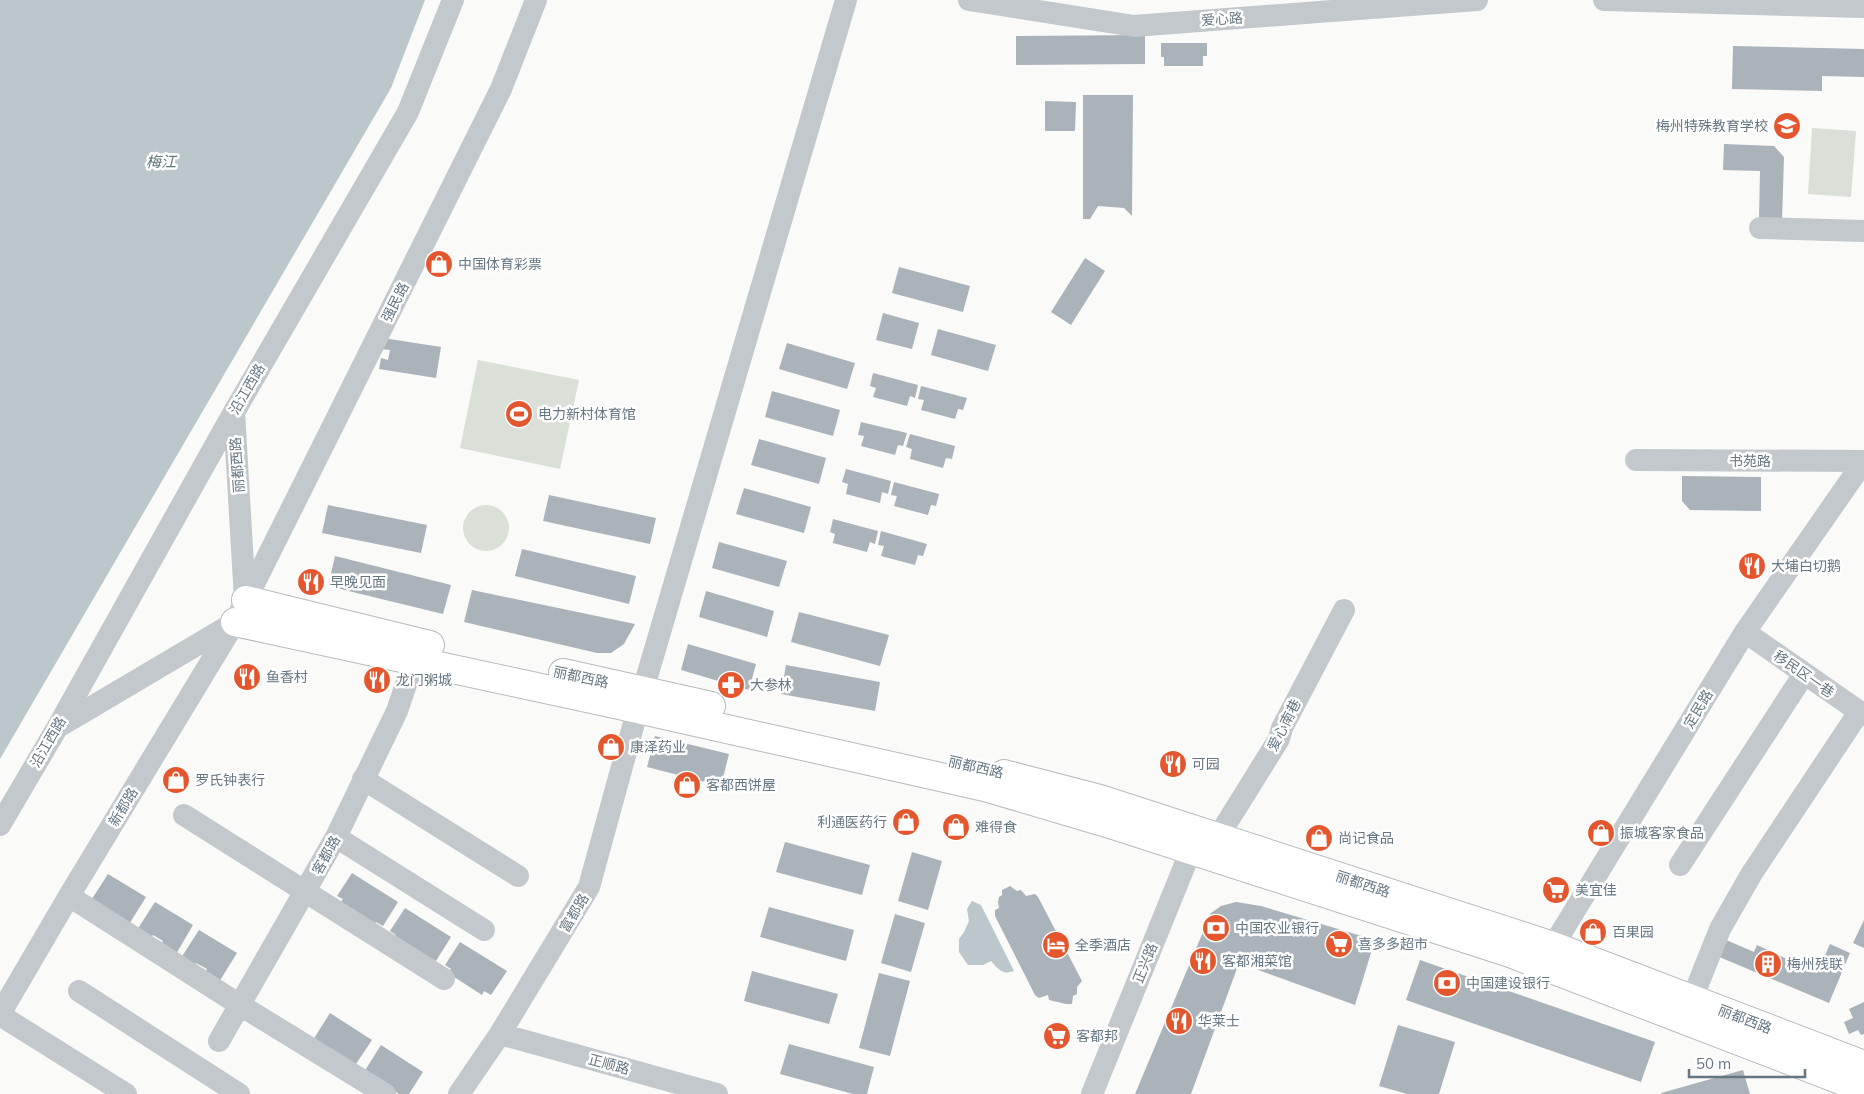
<svg xmlns="http://www.w3.org/2000/svg" width="1864" height="1094" font-family="Mulish,'Noto Sans SC',sans-serif">
  <rect width="100%" height="100%" fill="#fafaf8"/>
  <path fill="#dadfd7" d="M1812 128 1856 131 1851 197 1808 194Z
    M478 360 579 380 560 469 460 448Z
    M463 528a23 23 0 1 1 46 0a23 23 0 1 1-46 0Z"/>
  <path fill="#bbc7cb" d="M0 0H425L391 88 0 759Z
    M972 901 981 905 1014 971C1002 975 999 970 991 961L983 965H968L959 952V939L964 932 969 921 967 909Z"/>
  <path fill="#aab3b9" d="M1145 35V64L1016 65V36Z
    M1161 43H1207V56H1203V66H1164V57H1161Z
    M1733 46 1864 49V77L1822 76V91L1732 89Z
    M1083 95H1133L1132 216 1124 208 1098 206 1090 219H1083Z
    M1045 101 1076 102 1075 131H1045Z
    M1724 144 1774 146 1784 157 1782 221 1759 220 1760 171 1723 170Z
    M1085 258 1105 271 1071 325 1051 312Z
    M899 267 970 286 963 312 892 293Z
    M883 313 919 323 912 349 876 340Z
    M938 329 996 345 988 371 931 355Z
    M383 338 441 347 436 378 379 369 381 358 388 360 390 350 381 349Z
    M787 343 855 363 847 389 779 369Z
    M873 373 918 385 915 398 910 396 907 406 873 397 876 388 870 386Z
    M921 386 967 398 963 410 958 409 955 419 921 410 924 400 918 399Z
    M772 391 840 410 833 436 765 417Z
    M861 422 907 433 903 446 898 445 895 455 861 446 864 436 858 435Z
    M910 434 955 446 952 459 946 458 943 468 910 459 912 449 906 447Z
    M759 439 826 458 819 484 751 465Z
    M846 469 891 481 888 494 882 492 880 503 846 494 848 484 842 482Z
    M1682 476 1761 477V511L1690 510 1682 501Z
    M894 482 939 494 936 506 931 505 928 515 894 506 897 496 891 495Z
    M744 488 811 507 804 533 736 514Z
    M549 495 656 518 650 544 543 521Z
    M328 505 427 525 421 553 322 533Z
    M833 519 878 531 875 544 870 542 867 552 833 543 835 534 830 532Z
    M881 531 927 544 923 556 918 555 915 565 881 556 884 546 878 545Z
    M719 542 787 561 779 587 712 568Z
    M522 549 636 576 629 604 515 576Z
    M335 556 451 585 443 614 328 586Z
    M472 590 635 624 624 644 611 653H597L464 622Z
    M706 591 774 611 767 637 699 617Z
    M799 612 889 635 880 666 791 642Z
    M688 644 756 664 749 690 681 670Z
    M786 665 880 682 875 711 781 694Z
    M655 736 729 754 721 786 647 767Z
    M785 842 870 865 862 895 776 872Z
    M912 852 942 861 928 910 898 901Z
    M352 873 398 902 383 926 376 922 374 925 340 904 343 899 337 896Z
    M108 874 146 897 128 926 90 902Z
    M1010 886 1017 891 1021 890 1026 896 1035 894 1038 897 1082 981 1077 987V994L1073 996 1072 1004H1066L1049 1000 1048 995 1039 998 1035 995 995 916V910L999 908 998 902 999 897 1002 895V890Z
    M155 902 193 925 176 954 161 945 163 941 153 935 150 938 137 930Z
    M1236 902 1261 906 1375 940 1355 1005 1239 963 1191 1094H1135L1211 913 1221 906Z
    M769 907 854 930 846 961 760 937Z
    M405 908 451 937 436 961 393 939 396 935 390 931Z
    M895 914 925 923 911 972 881 963Z
    M1864 920V948L1853 943Z
    M199 930 237 953 219 982 205 973 207 969 196 963 194 966 181 958Z
    M1724 939 1754 952 1757 945 1817 973 1830 944 1850 953 1829 1003 1717 956Z
    M460 942 507 971 491 995 484 991 482 995 448 973 451 969 445 965Z
    M1420 960 1655 1042 1641 1082 1406 1000Z
    M752 971 838 994 829 1024 744 1001Z
    M879 973 910 981 890 1056 859 1048Z
    M1864 1002V1034L1861 1035 1858 1030 1849 1034 1844 1022 1853 1018 1849 1009Z
    M330 1013 372 1040 354 1067 313 1040Z
    M1398 1025 1455 1042 1439 1094H1407L1379 1086Z
    M789 1044 874 1067 867 1094H853L780 1074Z
    M381 1045 423 1072 409 1094H399L364 1072Z
    M1743 1070 1750 1094H1661V1093Z"/>
  <g fill="none" stroke-linecap="round" stroke-linejoin="round">
    <g stroke="#b5babe" stroke-width="30">
      <path id="major" d="M246 600 430 645
        M235 622 638 709 985 787 1107 823 1510 953 1864 1089
        M563 673 711 706
        M1004 774 1100 799 1553 946 1864 1065"/>
    </g>
    <path stroke="#c3c8cc" stroke-width="22" d="M969 0 1134 26 1477 0
      M1604 0 1864 7
      M1760 228 1864 231
      M234 412 245 599
      M1636 460 1864 461
      M1745 632 1864 715
      M58 727 232 624
      M363 779 518 876
      M184 815 444 979
      M0 825 57 728 234 412 408 112 453 0
      M336 837 484 930
      M1218 837 1279 739 1282 728 1344 610
      M1680 865 1804 674
      M69 896 240 1005 385 1094
      M1547 960 1553 946 1745 632 1864 461
      M79 991 239 1094
      M1692 999 1720 929 1752 873 1859 712
      M0 1014 69 896 235 622 501 89 536 0
      M0 1015 126 1094
      M500 1034 717 1094
      M219 1041 336 837 397 711 414 661
      M459 1094 500 1034 589 887 643 690 846 0
      M1092 1094 1197 835"/>
    <use href="#major" stroke="#fff" stroke-width="28"/>
  </g>
  <defs>
    <g id="school-disc" transform="scale(1.4375)"><circle r="9.5" fill="#e4572e" stroke="#fff"/><path d="M0-5L7-2L0 1L-7-2ZM-4 1L0 2.5L4 1V4Q0 6-4 4Z" fill="#fff"/></g>
    <g id="shop-disc" transform="scale(1.4375)"><circle r="9.5" fill="#e4572e" stroke="#fff"/><path d="M-5-2.5h2.3a2.7 3.5 0 0 1 5.4 0H5L5.5 6h-11ZM-1.5-2.5h3a1.5 2.3 0 0 0-3 0Z" fill="#fff"/></g>
    <g id="stadium-disc" transform="scale(1.4375)"><circle r="9.5" fill="#e4572e" stroke="#fff"/><path d="M0-5a6.5 5 0 1 0 0 10a6.5 5 0 1 0 0-10ZM-3.5-1.8h7v3.6h-7Z" fill="#fff"/></g>
    <g id="restaurant-disc" transform="scale(1.4375)"><circle r="9.5" fill="#e4572e" stroke="#fff"/><path d="M-5-6h1v4h1v-4h1v4h1v-4h1v5L-1.5 .5V6h-2V.5L-5-1ZM5-6V6H3V1.5H1.5Q1.5-4 5-6Z" fill="#fff"/></g>
    <g id="pharmacy-disc" transform="scale(1.4375)"><circle r="9.5" fill="#e4572e" stroke="#fff"/><path d="M-2-6h4v4h4v4h-4v4h-4v-4h-4v-4h4Z" fill="#fff"/></g>
    <g id="supermarket-disc" transform="scale(1.4375)"><circle r="9.5" fill="#e4572e" stroke="#fff"/><path d="M-6-5.5h2.5l.6 2H6L4.5 2H-2.5L-4.4-4H-6ZM-1.5 3.2a1.3 1.3 0 1 0 .1 0ZM3 3.2a1.3 1.3 0 1 0 .1 0Z" fill="#fff"/></g>
    <g id="bank-disc" transform="scale(1.4375)"><circle r="9.5" fill="#e4572e" stroke="#fff"/><path d="M-6-4H6V4H-6ZM0-2.3a2.3 2.3 0 1 0 0 4.6a2.3 2.3 0 1 0 0-4.6Z" fill="#fff"/></g>
    <g id="hotel-disc" transform="scale(1.4375)"><circle r="9.5" fill="#e4572e" stroke="#fff"/><path d="M-6-4.5h1.5V1H6V5H4.5V3h-9V5H-6ZM-4 0a1.8 1.8 0 1 1 3.6 0ZM.5 0V-2.5h3Q6-2.5 6 0Z" fill="#fff"/></g>
    <g id="building-disc" transform="scale(1.4375)"><circle r="9.5" fill="#e4572e" stroke="#fff"/><path d="M-4-6H4V6H1V3H-1V6H-4ZM-2.5-4.3h1.7v1.8h-1.7ZM.8-4.3h1.7v1.8H.8ZM-2.5-1h1.7V.8h-1.7ZM.8-1h1.7V.8H.8Z" fill="#fff"/></g>
  </defs>
  <g fill-rule="evenodd">
    <use href="#school-disc" x="1787" y="126"/>
    <use href="#shop-disc" x="439" y="264"/>
    <use href="#stadium-disc" x="519" y="414"/>
    <use href="#restaurant-disc" x="1752" y="566"/>
    <use href="#restaurant-disc" x="311" y="582"/>
    <use href="#restaurant-disc" x="247" y="677"/>
    <use href="#restaurant-disc" x="377" y="680"/>
    <use href="#pharmacy-disc" x="731" y="685"/>
    <use href="#shop-disc" x="611" y="747"/>
    <use href="#restaurant-disc" x="1173" y="764"/>
    <use href="#shop-disc" x="176" y="780"/>
    <use href="#shop-disc" x="687" y="785"/>
    <use href="#shop-disc" x="906" y="822"/>
    <use href="#shop-disc" x="956" y="827"/>
    <use href="#shop-disc" x="1601" y="833"/>
    <use href="#shop-disc" x="1319" y="838"/>
    <use href="#supermarket-disc" x="1556" y="890"/>
    <use href="#bank-disc" x="1216" y="928"/>
    <use href="#shop-disc" x="1593" y="932"/>
    <use href="#supermarket-disc" x="1339" y="944"/>
    <use href="#hotel-disc" x="1056" y="945"/>
    <use href="#restaurant-disc" x="1203" y="961"/>
    <use href="#building-disc" x="1768" y="964"/>
    <use href="#bank-disc" x="1447" y="983"/>
    <use href="#restaurant-disc" x="1179" y="1021"/>
    <use href="#supermarket-disc" x="1057" y="1036"/>
  </g>
  <g text-anchor="middle" stroke-width="5" stroke-linejoin="round" paint-order="stroke">
    <g font-size="14" fill="#657683" stroke="#fff">
      <text transform="translate(1222 19) rotate(-4)" y="5">爱心路</text>
      <text transform="translate(395 302) rotate(-63)" y="5">强民路</text>
      <text transform="translate(247 389) rotate(-60)" y="5">沿江西路</text>
      <text x="1750" y="466">书苑路</text>
      <text transform="translate(237 465) rotate(-94)" y="5">丽都西路</text>
      <text transform="translate(1804 674) rotate(35)" y="5">移民区一巷</text>
      <text transform="translate(581 677) rotate(12)" y="5">丽都西路</text>
      <text transform="translate(1698 709) rotate(-59)" y="5">定民路</text>
      <text transform="translate(1284 725) rotate(-63)" y="5">爱心南巷</text>
      <text transform="translate(48 742) rotate(-60)" y="5">沿江西路</text>
      <text transform="translate(976 767) rotate(13)" y="5">丽都西路</text>
      <text transform="translate(123 807) rotate(-59)" y="5">新都路</text>
      <text transform="translate(326 855) rotate(-61)" y="5">客都路</text>
      <text transform="translate(1363 884) rotate(18)" y="5">丽都西路</text>
      <text transform="translate(574 913) rotate(-59)" y="5">富都路</text>
      <text transform="translate(1145 963) rotate(-68)" y="5">正兴路</text>
      <text transform="translate(1745 1019) rotate(21)" y="5">丽都西路</text>
      <text transform="translate(609 1064) rotate(15)" y="5">正顺路</text>
    </g>
    <g font-size="14" fill="#657683" stroke="#fff" text-anchor="start">
      <text x="1768" y="131" text-anchor="end">梅州特殊教育学校</text>
      <text x="458" y="269">中国体育彩票</text>
      <text x="538" y="419">电力新村体育馆</text>
      <text x="1771" y="571">大埔白切鹅</text>
      <text x="330" y="587">早晚见面</text>
      <text x="266" y="682">鱼香村</text>
      <text x="396" y="685">龙门粥城</text>
      <text x="750" y="690">大参林</text>
      <text x="630" y="752">康泽药业</text>
      <text x="1192" y="769">可园</text>
      <text x="195" y="785">罗氏钟表行</text>
      <text x="706" y="790">客都西饼屋</text>
      <text x="887" y="827" text-anchor="end">利通医药行</text>
      <text x="975" y="832">难得食</text>
      <text x="1620" y="838">振城客家食品</text>
      <text x="1338" y="843">尚记食品</text>
      <text x="1575" y="895">美宜佳</text>
      <text x="1235" y="933">中国农业银行</text>
      <text x="1612" y="937">百果园</text>
      <text x="1358" y="949">喜多多超市</text>
      <text x="1075" y="950">全季酒店</text>
      <text x="1222" y="966">客都湘菜馆</text>
      <text x="1787" y="969">梅州残联</text>
      <text x="1466" y="988">中国建设银行</text>
      <text x="1198" y="1026">华莱士</text>
      <text x="1076" y="1041">客都邦</text>
    </g>
    <g font-size="15" font-style="italic" fill="#60757c" stroke="#fff">
      <text x="161" y="167">梅江</text>
    </g>
  </g>
  <path d="M1689 1069v8h116v-8" fill="none" stroke="#657683" stroke-width="2.5"/>
  <text x="1696" y="1069" font-size="15" fill="#657683" stroke="#ffffff" stroke-width="4" paint-order="stroke">50 m</text>
</svg>
